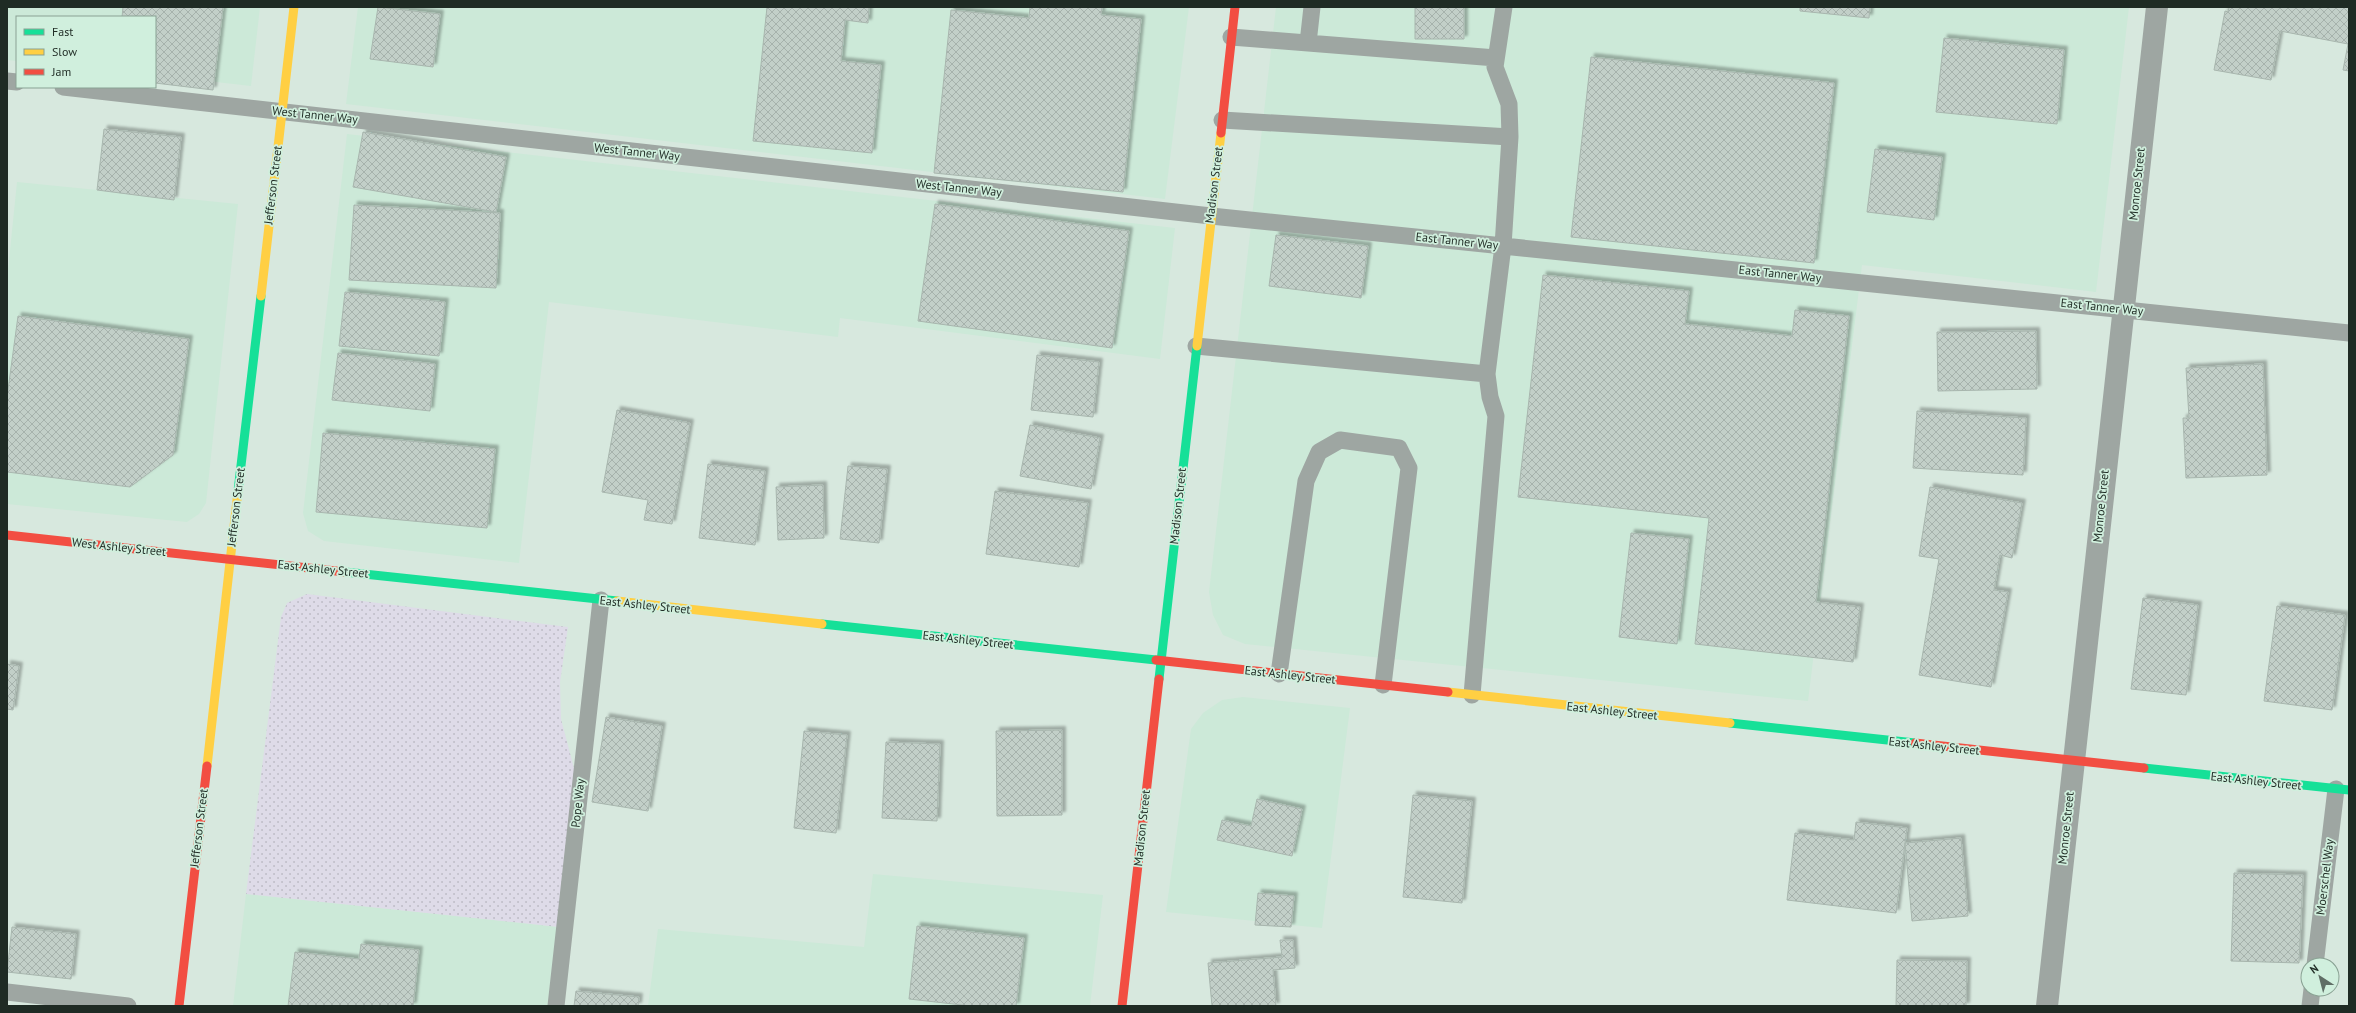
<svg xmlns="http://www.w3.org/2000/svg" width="2356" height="1013" font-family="'PT Sans',sans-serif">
  <defs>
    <pattern id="grass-dots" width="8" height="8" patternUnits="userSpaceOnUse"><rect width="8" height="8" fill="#dedbe8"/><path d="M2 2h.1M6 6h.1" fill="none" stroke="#bebcc7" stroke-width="1.8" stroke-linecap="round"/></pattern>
    <pattern id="building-cross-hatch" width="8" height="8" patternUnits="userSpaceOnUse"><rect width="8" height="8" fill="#c2cfc8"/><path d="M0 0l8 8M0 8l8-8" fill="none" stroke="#a6b2ac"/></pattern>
    <filter id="shadow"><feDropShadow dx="3.5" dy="-3.5" stdDeviation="1" flood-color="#0004"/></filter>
  </defs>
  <rect width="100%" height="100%" fill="#d7e8de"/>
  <path fill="#cce9d8" d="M7 7H260L251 86 155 75V17H17V61L7 60Z
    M358 7H1189L1165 199 346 104Z
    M1276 7H2129L2096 292 1862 265 1808 701 1245 644 1223 635 1213 615 1209 592Z
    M347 134 1175 228 1160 359 840 318 838 337 549 302 519 563 324 541 308 531 303 513Z
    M17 182 238 204 206 503 199 514 187 522 7 504V280Z
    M1243 697 1350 708 1322 928 1166 912 1191 729 1203 713 1222 700Z
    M873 874 1103 895 1090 1006H648L658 929 864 947Z
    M246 894 559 927 552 1006H233Z"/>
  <path fill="url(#grass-dots)" d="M307 594 568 627 560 682 561 719 575 772 559 927 246 894 281 617 287 603Z"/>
  <path fill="url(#building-cross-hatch)" stroke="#a8b6ae" filter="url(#shadow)" d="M123 7H223L213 90 155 83V17H122Z
    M378 7 440 14 433 67 370 59Z
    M767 7H869L868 23 845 20 841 61 881 65 872 153 753 141Z
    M1030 7H1102L1101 15 1141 19 1123 192 934 173 951 10 1029 18Z
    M1415 7H1464V39H1415Z
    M1800 7H1870L1869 18 1800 11Z
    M2229 7H2349V71L2343 70 2348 44 2280 31 2271 80 2214 70 2225 11 2228 12Z
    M1944 38 2064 50 2057 124 1936 112Z
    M1591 57 1834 83 1814 263 1571 237Z
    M104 129 181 137 174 200 97 190Z
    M363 132 506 157 496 212 353 187Z
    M1875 149 1942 157 1934 220 1867 212Z
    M935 204 1129 231 1112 348 918 321Z
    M354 205 500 213 496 288 349 280Z
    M1276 235 1368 246 1361 298 1269 286Z
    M1543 275 1689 291 1685 324 1792 336 1795 310 1849 316 1816 602 1860 607 1853 662 1695 644 1709 518 1518 497Z
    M345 292 445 302 439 356 339 346Z
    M18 316 189 339 173 455 130 487 7 472V397Z
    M2036 331 2037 389 1938 391 1937 332Z
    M338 353 435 364 430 411 332 400Z
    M1037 355 1099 362 1093 417 1031 410Z
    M2263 364 2267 475 2186 478 2183 418H2189L2186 368Z
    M617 410 690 423 672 524 644 520 648 500 602 492Z
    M1917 411 2026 418 2023 475 1913 468Z
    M1030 425 1100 438 1091 489 1020 476Z
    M323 433 495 449 487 528 316 512Z
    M708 464 765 471 755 545 699 538Z
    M848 466 887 469 879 543 840 539Z
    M823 485 824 538 778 540 776 487Z
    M1930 487 2022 503 2012 558 2000 555 1994 590 2008 592 1991 687 1919 675 1939 559 1919 556Z
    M995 491 1088 503 1079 567 986 554Z
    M1631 533 1689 539 1677 644 1619 637Z
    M2143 598 2198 605 2186 695 2131 689Z
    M2277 606 2345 615 2332 710 2264 701Z
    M7 664 19 666 13 710 7 709Z
    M606 717 662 726 648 811 592 802Z
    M1062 730V815L997 816 996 731Z
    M804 731 847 735 836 833 794 828Z
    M886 742 940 744 937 821 882 818Z
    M1413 795 1472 801 1462 903 1403 897Z
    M1257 799 1302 809 1292 856 1217 840 1222 820 1251 826Z
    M1856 822 1907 828 1896 913 1787 900 1795 833 1854 840Z
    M1961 838 1968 916 1912 921 1905 843Z
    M2234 873 2303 875 2299 963 2231 961Z
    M1258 893 1294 896 1291 927 1255 925Z
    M917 926 1024 938 1016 1006H971L909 999Z
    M12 927 76 934 71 979 7 972Z
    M1280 940H1293L1295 968 1273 970 1276 1006H1212L1208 963 1282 957Z
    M361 944 419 950 413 1006H288L295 952 359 959Z
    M1897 960 1967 961 1966 1006H1896Z
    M576 991 639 997 638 1006H574Z"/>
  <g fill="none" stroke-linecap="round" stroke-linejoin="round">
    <path stroke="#9ea6a2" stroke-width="17" d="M1231 37 1496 58
      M1308 43 1312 7
      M7 81 17 82
      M63 87 1211 216 2349 333
      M1222 120 1510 137
      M1196 346 1487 374 1503 246 1510 137 1509 104 1495 67 1504 7
      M1279 674 1306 481 1319 452 1340 440 1399 448 1409 468 1383 685
      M1472 695 1496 416 1490 397 1487 374
      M2315 965 2336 789
      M7 992 128 1006
      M556 1006 601 600
      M2310 1006 2312 989"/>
    <path stroke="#9ea6a2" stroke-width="22" d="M2047 1006 2157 7"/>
    <path stroke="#16e098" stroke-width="9" d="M238 491 261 296
      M345 572 617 601
      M822 624 1156 660
      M1159 679 1197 346
      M1730 723 1915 743
      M2144 768 2349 790"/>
    <path stroke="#ffcf43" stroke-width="9" d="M261 296 294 7
      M1197 346 1221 133
      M617 601 822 624
      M1448 692 1730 723
      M207 766 238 491"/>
    <path stroke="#f24e42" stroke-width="9" d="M1221 133 1235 7
      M7 535 345 572
      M1156 660 1448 692
      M1915 743 2144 768
      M179 1006 207 766
      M1122 1006 1159 679"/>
  </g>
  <g text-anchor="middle" stroke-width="3.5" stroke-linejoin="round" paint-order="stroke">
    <g font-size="12" fill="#1f2b24" stroke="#d0efdd">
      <text transform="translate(315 115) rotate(6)" y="4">West Tanner Way</text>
      <text transform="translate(637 152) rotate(6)" y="4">West Tanner Way</text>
      <text transform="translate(2137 184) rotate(-84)" y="4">Monroe Street</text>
      <text transform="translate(273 185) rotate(-83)" y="4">Jefferson Street</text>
      <text transform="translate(1214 185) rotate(-83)" y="4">Madison Street</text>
      <text transform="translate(959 188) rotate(6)" y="4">West Tanner Way</text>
      <text transform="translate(1457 241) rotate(6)" y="4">East Tanner Way</text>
      <text transform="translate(1780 274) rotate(6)" y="4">East Tanner Way</text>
      <text transform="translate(2102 307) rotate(6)" y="4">East Tanner Way</text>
      <text transform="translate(1178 506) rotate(-84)" y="4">Madison Street</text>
      <text transform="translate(2101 506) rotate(-84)" y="4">Monroe Street</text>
      <text transform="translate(236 507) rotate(-83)" y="4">Jefferson Street</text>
      <text transform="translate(119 547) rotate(6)" y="4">West Ashley Street</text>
      <text transform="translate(323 569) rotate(6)" y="4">East Ashley Street</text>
      <text transform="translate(645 605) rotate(6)" y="4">East Ashley Street</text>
      <text transform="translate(968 640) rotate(6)" y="4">East Ashley Street</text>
      <text transform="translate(1290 675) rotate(6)" y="4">East Ashley Street</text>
      <text transform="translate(1612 711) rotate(6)" y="4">East Ashley Street</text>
      <text transform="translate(1934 746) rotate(6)" y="4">East Ashley Street</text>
      <text transform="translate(2256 781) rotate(6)" y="4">East Ashley Street</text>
      <text transform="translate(578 803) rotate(-84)" y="4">Pope Way</text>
      <text transform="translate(199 828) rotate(-83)" y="4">Jefferson Street</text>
      <text transform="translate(1142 828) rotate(-84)" y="4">Madison Street</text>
      <text transform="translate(2066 828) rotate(-84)" y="4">Monroe Street</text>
      <text transform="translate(2325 877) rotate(-83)" y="4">Moerschel Way</text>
    </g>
  </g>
  <rect width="2356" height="1013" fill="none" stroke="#1f2b24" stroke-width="16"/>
  <rect x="16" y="16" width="140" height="72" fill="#d0efdd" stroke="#89a193"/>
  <rect x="24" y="29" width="20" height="6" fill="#16e098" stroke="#89a193"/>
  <text x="52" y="36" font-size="12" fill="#1f2b24">Fast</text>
  <rect x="24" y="49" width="20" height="6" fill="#ffcf43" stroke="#89a193"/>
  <text x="52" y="56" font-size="12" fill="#1f2b24">Slow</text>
  <rect x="24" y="69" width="20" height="6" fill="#f24e42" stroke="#89a193"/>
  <text x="52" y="76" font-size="12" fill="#1f2b24">Jam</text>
  <g transform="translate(2320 977) rotate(324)"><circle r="19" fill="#d0efdd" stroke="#89a193"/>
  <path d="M0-3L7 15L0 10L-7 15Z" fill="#5f6d65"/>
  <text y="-6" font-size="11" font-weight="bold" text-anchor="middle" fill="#1f2b24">N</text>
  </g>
</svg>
